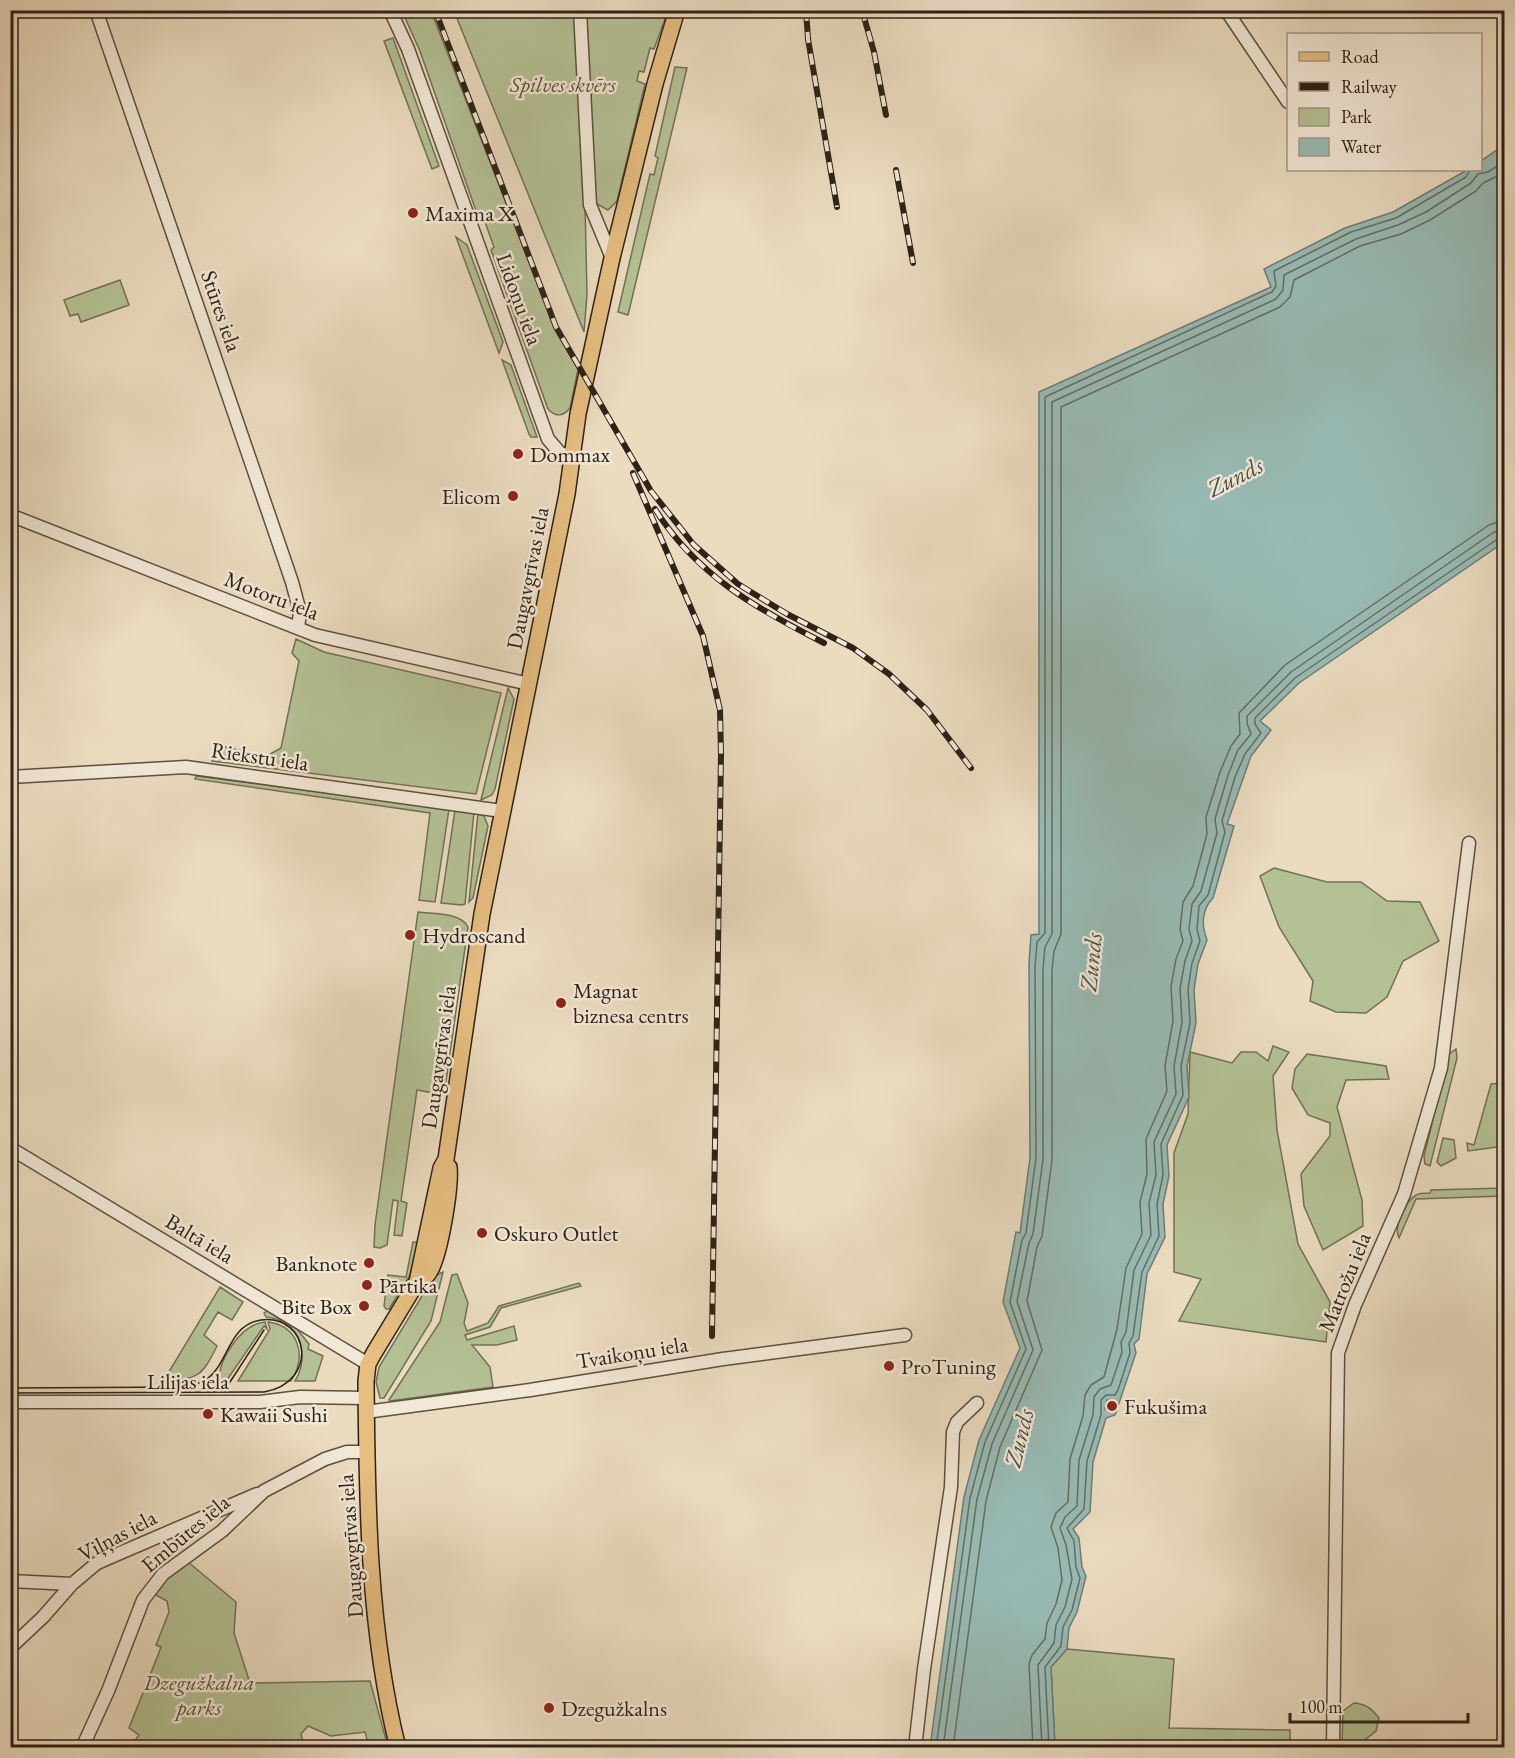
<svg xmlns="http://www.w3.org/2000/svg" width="1515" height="1758" font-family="'EB Garamond',serif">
  <rect width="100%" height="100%" fill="#ebdcc0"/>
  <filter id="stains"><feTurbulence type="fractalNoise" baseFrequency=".00333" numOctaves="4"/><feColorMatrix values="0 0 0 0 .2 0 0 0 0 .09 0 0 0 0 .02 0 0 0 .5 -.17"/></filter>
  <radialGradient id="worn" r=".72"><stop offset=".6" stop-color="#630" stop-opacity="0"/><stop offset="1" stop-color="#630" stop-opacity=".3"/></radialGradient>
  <path fill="#b4c195" stroke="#717156" stroke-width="1.5" d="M402 11H431L556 331 578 369 570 408C563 417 555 417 548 409L491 250 494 247 485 222 479 217 475 208 420 51Z
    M454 11H668L654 49 650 48 644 72 639 71 637 81 645 84 617 201 608 210 597 204 585 205 587 294 584 332Z
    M393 38 439 166 432 169 384 41Z
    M675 67 687 68 628 315 618 312 650 174 654 175 658 158 655 156Z
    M456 237 467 245 503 342 499 353Z
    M120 280 129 305 81 322 78 314 70 316 64 300Z
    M502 360 511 365 537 437H531L529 434Z
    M296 639 324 652 501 693 476 794 212 761 215 745 267 756 281 748 299 661 292 653Z
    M508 688 514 699 495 789 492 795 481 800Z
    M196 776 449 809 435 902 419 900 430 813 195 779Z
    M455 810 474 812 465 904 462 905 441 903Z
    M478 813 484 816 488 826 473 898 469 902Z
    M1274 868 1327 882H1361L1387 901 1420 902 1439 941 1403 961 1387 997 1366 1013 1336 1012 1310 1001 1313 981 1279 927 1260 876Z
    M418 912C432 914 461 912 468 927L444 1095 417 1090 401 1201 407 1203 402 1236 394 1235 398 1201 393 1200 387 1245 380 1248 374 1247 375 1225Z
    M1273 1046 1289 1052 1273 1076 1277 1130 1298 1244 1330 1302 1326 1342 1179 1321 1201 1279 1174 1272V1153L1188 1114 1190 1052 1232 1063 1241 1052H1256L1268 1061Z
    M1456 1049 1457 1058 1430 1166 1425 1164 1424 1156 1449 1054Z
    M1307 1054 1386 1066 1389 1079 1346 1080 1337 1107 1362 1200 1363 1226 1323 1250 1304 1206 1301 1174 1330 1136V1123L1308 1115 1292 1088 1295 1069Z
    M1504 1083V1146L1468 1151 1467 1143 1474 1145 1491 1084Z
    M1443 1138 1454 1140 1456 1158 1441 1166 1437 1162Z
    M1504 1188V1196L1416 1199 1399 1238C1393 1226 1406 1201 1416 1195 1419 1193 1425 1193 1430 1193L1431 1190Z
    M413 1242 423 1243 418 1262 389 1309H386L384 1306 388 1275 406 1277Z
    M443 1272 431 1321 384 1398H380L376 1382 379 1367 434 1276Z
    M457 1274 468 1303 464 1323 467 1331 488 1323 499 1306 579 1283 581 1286 501 1308 490 1327 465 1335 467 1340 514 1326 517 1340 497 1345H472L490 1367 493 1387 390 1401 389 1400 440 1322 452 1275Z
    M220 1287 243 1302 232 1320 218 1312 204 1335 217 1346C202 1376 198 1380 164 1380Z
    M267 1311 297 1329 309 1344 308 1349 323 1356 315 1381H295C311 1354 300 1320 266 1317L264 1313Z
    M265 1322 267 1329 264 1326 227 1380H219C218 1360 241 1324 265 1322Z
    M268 1322C299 1326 307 1356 291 1381H238L270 1329Z
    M188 1562 236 1602 234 1633 250 1683 370 1681 388 1747H369L365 1732 331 1736 308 1726 301 1734 304 1747H130L139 1735 129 1728 158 1655 161 1647 156 1645 169 1612 167 1601 152 1593 160 1584Z
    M1067 1649 1174 1659 1169 1728 1290 1730V1747H1055L1051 1667Z
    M1354 1703C1366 1704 1371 1708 1379 1718L1376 1731 1356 1747H1342L1343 1711Z"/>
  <path fill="#98bbb4" stroke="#6e7d75" stroke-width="1.5" d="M1504 145V542L1299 683 1260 721 1271 730 1251 756 1227 824 1234 826 1213 898C1202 909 1201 925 1207 940L1198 964 1194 990 1196 1023 1187 1066 1189 1097 1167 1145 1169 1176 1163 1204 1165 1237 1147 1274 1139 1339 1134 1344 1136 1353 1118 1406 1116 1402 1107 1400 1105 1409 1117 1410 1115 1415 1106 1418 1093 1462 1090 1512 1073 1529 1079 1538 1082 1567 1086 1576 1077 1612 1069 1628 1067 1649 1051 1667 1055 1747H930L964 1497 979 1440 1020 1348 1003 1302 1016 1232 1020 1233 1030 1158 1029 963 1031 935 1039 934V392L1271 287 1264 269 1345 228 1393 212 1467 170H1480L1481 161Z"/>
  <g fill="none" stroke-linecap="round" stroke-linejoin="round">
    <path stroke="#636e65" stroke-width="1.5" d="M936 1748 970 1498 985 1442 1026 1349 1010 1302 1022 1240 1026 1233 1036 1158 1035 967 1037 942 1045 933V397L1272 292 1276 286 1274 271 1351 232 1396 218 1466 177 1470 170
      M943 1748 977 1499 992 1444 1033 1350 1017 1301 1029 1243 1033 1234 1043 1159V969L1045 947 1052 934V402L1276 299 1283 290 1284 275 1356 239 1398 225 1426 212 1471 183 1478 174 1488 172 1504 162
      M953 1748 986 1501 1000 1447 1042 1350 1027 1301 1037 1247 1042 1236 1052 1160V971L1054 951 1061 934V407L1280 307 1290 297 1294 280 1360 246 1401 234 1430 220 1476 191 1483 183 1504 173
      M1033 1748 1029 1664 1032 1655 1045 1639 1047 1623 1056 1604 1062 1580 1058 1548 1051 1527 1056 1513 1068 1502 1070 1459 1083 1416 1085 1395 1091 1385 1104 1377 1117 1329 1126 1268 1142 1234 1140 1202 1147 1174 1146 1139 1167 1091 1165 1066 1173 1021 1171 986 1176 959 1183 941 1180 929 1183 902 1193 886 1207 834 1206 817 1220 772 1231 746 1240 734 1239 713 1285 665 1489 525 1504 520
      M1042 1748 1038 1665 1054 1643 1056 1625 1065 1607 1072 1579 1066 1545 1060 1528 1065 1517 1077 1506 1079 1460 1093 1415 1094 1397 1100 1389 1111 1385 1122 1352 1121 1342 1126 1332 1134 1270 1151 1235 1149 1203 1156 1175 1154 1142 1176 1094 1174 1066 1182 1022 1180 988 1185 961 1192 941 1189 929 1192 904 1201 891 1217 833 1215 819 1228 775 1238 750 1251 734 1247 723V716L1291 672 1494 532 1504 530
      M1049 1748 1045 1667 1061 1646 1063 1627 1072 1610 1080 1578 1076 1567 1074 1541 1067 1528 1084 1509 1087 1461 1101 1415V1400L1106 1395H1115L1118 1390 1130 1353 1129 1343 1133 1336 1142 1272 1159 1236 1157 1204 1163 1175 1161 1144 1183 1095 1181 1066 1190 1023 1188 989 1192 963 1200 941 1197 929 1199 906 1208 895 1225 832 1222 821 1235 777 1245 754 1261 733 1255 724V718L1295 678 1499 538 1504 537"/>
    <g stroke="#5d5040" stroke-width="15">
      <path id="minor" d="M96 10 292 582 300 612 298 628
        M390 10 408 49 548 439 560 453 572 457
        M580 10 590 205 612 258
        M1226 10 1288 102
        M10 515 315 635 529 684
        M10 777 186 767 502 811
        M10 1148 368 1364
        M10 1402H260L300 1397 366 1398
        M366 1412 530 1390 723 1359 905 1335
        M10 1581 72 1584
        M10 1648 43 1617 72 1584 97 1563 257 1494
        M82 1748 108 1691 143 1600 163 1574 222 1531 264 1491 325 1459 347 1452H366
        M915 1748 924 1669 951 1487 953 1432 957 1422 977 1403
        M1333 1748 1338 1353 1355 1305 1404 1194 1441 1068 1469 843"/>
    </g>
    <g stroke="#2e2116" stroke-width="18">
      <path id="major" d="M417 1282 441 1168 446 1159 482 914 567 494 578 414 612 258 655 84 677 10
        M398 1748C368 1629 367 1503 366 1381L368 1364 374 1353 417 1282C421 1280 426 1277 428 1274 440 1259 451 1186 449 1167"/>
    </g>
    <use href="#minor" stroke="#f2e8d6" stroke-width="12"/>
    <use href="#major" stroke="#e6be80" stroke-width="15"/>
    <path stroke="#2e2116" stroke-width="1.5" d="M10 1388 185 1387C193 1385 200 1383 207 1379 229 1363 228 1325 261 1320 309 1314 320 1382 264 1392L10 1393
      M214 1392 230 1382 264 1330"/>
    <g stroke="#2e2116" stroke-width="6">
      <path id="rail" d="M435 10 556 327 651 491 694 545 738 584 787 614 853 648 889 674 927 710 971 768
        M806 10 808 39 837 207
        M862 10 874 52 886 115
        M896 170 913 263
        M633 473 703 636 720 710 721 754 712 1336
        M655 509C696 575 757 609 824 643"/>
    </g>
    <use href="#rail" stroke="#f2e8d6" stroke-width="4" stroke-dasharray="11" stroke-linecap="butt"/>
  </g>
  <g fill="#8f2418" stroke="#f2e8d6" stroke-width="2">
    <circle cx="413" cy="213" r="6"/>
    <circle cx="518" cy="454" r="6"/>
    <circle cx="513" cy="496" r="6"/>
    <circle cx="410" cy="935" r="6"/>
    <circle cx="561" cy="1003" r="6"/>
    <circle cx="482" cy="1233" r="6"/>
    <circle cx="369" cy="1263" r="6"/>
    <circle cx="367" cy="1285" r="6"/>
    <circle cx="364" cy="1306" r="6"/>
    <circle cx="889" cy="1366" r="6"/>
    <circle cx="1112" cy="1406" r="6"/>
    <circle cx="208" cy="1414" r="6"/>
    <circle cx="549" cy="1708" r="6"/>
  </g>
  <g text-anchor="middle" stroke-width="5" stroke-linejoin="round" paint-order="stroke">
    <g font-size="22" font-style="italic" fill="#56513c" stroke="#f2e8d6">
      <text x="563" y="92">Spilves skvērs</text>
      <text x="199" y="1690">Dzegužkalna<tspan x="199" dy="25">parks</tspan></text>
    </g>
    <g font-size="22" fill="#2e2116" stroke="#f2e8d6" text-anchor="start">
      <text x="425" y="221">Maxima X</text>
      <text x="530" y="462">Dommax</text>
      <text x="501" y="504" text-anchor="end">Elicom</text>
      <text x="422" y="943">Hydroscand</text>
      <text x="573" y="998">Magnat<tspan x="573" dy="25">biznesa centrs</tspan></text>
      <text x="494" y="1241">Oskuro Outlet</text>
      <text x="357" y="1271" text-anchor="end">Banknote</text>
      <text x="379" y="1293">Pārtika</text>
      <text x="352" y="1314" text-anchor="end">Bite Box</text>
      <text x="901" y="1374">ProTuning</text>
      <text x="1124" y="1414">Fukušima</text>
      <text x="220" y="1422">Kawaii Sushi</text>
      <text x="561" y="1716">Dzegužkalns</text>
    </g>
    <g font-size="22" fill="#2e2116" stroke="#f2e8d6">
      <text transform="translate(520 299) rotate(70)" y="8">Lidoņu iela</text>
      <text transform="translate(222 311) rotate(71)" y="8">Stūres iela</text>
      <text transform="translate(527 578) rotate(-79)" y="8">Daugavgrīvas iela</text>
      <text transform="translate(272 595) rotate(21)" y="8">Motoru iela</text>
      <text transform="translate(260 756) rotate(8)" y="8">Riekstu iela</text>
      <text transform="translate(438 1057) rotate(-82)" y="8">Daugavgrīvas iela</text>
      <text transform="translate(200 1238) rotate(31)" y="8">Baltā iela</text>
      <text transform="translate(1344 1282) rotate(-68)" y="8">Matrožu iela</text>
      <text transform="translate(632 1352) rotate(-9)" y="8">Tvaikoņu iela</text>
      <text x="188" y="1389">Lilijas iela</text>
      <text transform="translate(185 1533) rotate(-40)" y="8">Embūtes iela</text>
      <text transform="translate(117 1535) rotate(-28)" y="8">Viļņas iela</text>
      <text transform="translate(350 1546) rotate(-94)" y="8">Daugavgrīvas iela</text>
    </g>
    <g font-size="24" font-style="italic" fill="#4e4f45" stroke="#f2e8d6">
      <text transform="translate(1235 477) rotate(-27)" y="8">Zunds</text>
      <text transform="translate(1091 962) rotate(-84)" y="8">Zunds</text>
      <text transform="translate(1019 1438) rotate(-76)" y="8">Zunds</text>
    </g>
  </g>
  <rect width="1515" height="1758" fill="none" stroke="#ebdcc0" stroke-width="36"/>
  <rect x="12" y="12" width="1491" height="1734" fill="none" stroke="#2e2116" stroke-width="3"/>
  <rect x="18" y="18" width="1479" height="1722" fill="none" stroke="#2e2116" stroke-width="1.5"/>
  <rect x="1287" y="33" width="195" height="138" fill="#f2e8d6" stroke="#a49889" stroke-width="1.5"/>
  <rect x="1299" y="52" width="30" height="9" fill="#e6be80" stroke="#a49889" stroke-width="1.5"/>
  <text x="1341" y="63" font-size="18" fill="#2e2116">Road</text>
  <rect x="1299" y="82" width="30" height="9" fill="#2e2116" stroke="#a49889" stroke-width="1.5"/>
  <text x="1341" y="93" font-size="18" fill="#2e2116">Railway</text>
  <rect x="1299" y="108" width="30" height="18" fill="#b4c195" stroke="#a49889" stroke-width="1.5"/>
  <text x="1341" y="123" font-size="18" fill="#2e2116">Park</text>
  <rect x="1299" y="138" width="30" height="18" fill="#98bbb4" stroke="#a49889" stroke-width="1.5"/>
  <text x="1341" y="153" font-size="18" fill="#2e2116">Water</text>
  <path d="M1290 1713v9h178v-9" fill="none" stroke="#2e2116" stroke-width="3"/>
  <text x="1299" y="1713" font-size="18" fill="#2e2116" stroke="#f2e8d6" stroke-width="4.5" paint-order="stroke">100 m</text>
  <rect width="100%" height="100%" filter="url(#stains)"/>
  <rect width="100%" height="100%" fill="url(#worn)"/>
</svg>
